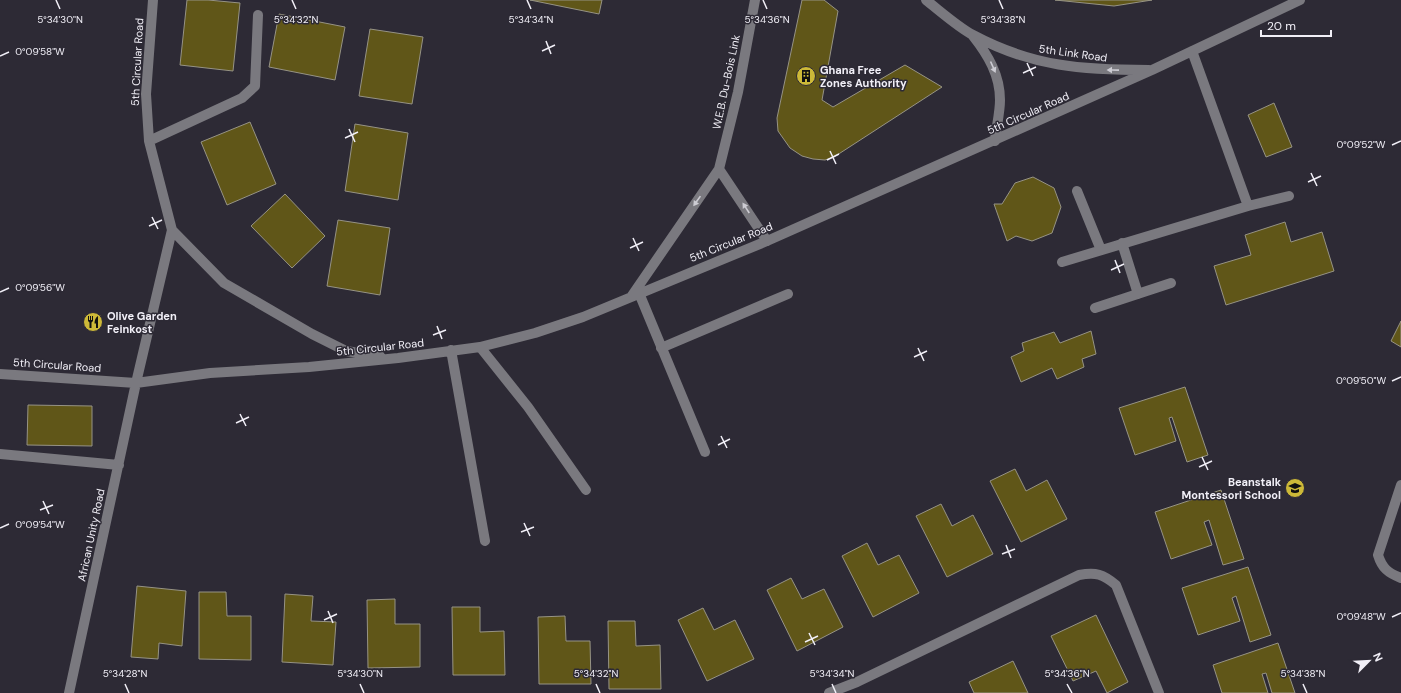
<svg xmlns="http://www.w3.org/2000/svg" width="1401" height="693" font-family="'DM Sans',sans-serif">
  <rect width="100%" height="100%" fill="#2d2a35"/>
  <path fill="#605618" stroke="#969385" d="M187 0H208L240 3 233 71 180 65Z
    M530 0H602L599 14Z
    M802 0H824L838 11 822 100 833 107 905 65 942 87 834 157 825 160 813 159 802 156 790 148 778 131 777 118Z
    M1055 0H1152L1114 6Z
    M279 14 345 27 335 80 269 67Z
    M370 29 423 37 412 104 359 96Z
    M1274 103 1292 147 1266 157 1248 115Z
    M250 122 276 184 227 205 201 142Z
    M355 124 408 133 398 200 345 191Z
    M1033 177 1054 188 1061 207 1052 233 1032 241 1016 236 1007 241 994 204H1002L1015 183Z
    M285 194 325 236 292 268 251 226Z
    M338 220 390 228 380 295 327 286Z
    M1285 222 1291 242 1322 232 1334 271 1226 305 1214 266 1251 255 1245 235Z
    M1401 321V347L1391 341Z
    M1091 331 1096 354 1082 359 1084 367 1057 379 1052 368 1021 382 1011 357 1024 351 1022 343 1054 332 1060 343Z
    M1185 387 1208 455 1187 462 1172 417 1169 418 1176 441 1135 455 1119 408Z
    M28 405 92 406V446L27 445Z
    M1015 469 1026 491 1047 480 1067 519 1021 542 990 481Z
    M1221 490 1244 559 1223 565 1209 520 1204 522 1212 545 1171 559 1155 512Z
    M941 504 952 526 973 515 993 554 947 577 916 516Z
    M867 543 878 565 899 555 919 593 873 617 842 556Z
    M1248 567 1271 635 1250 642 1236 596 1232 598 1240 621 1198 635 1182 588Z
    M791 578 802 599 824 589 843 627 797 651 767 590Z
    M137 586 186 591 182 646 159 643 158 659 131 657Z
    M199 592H226L227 616H251V660L199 659Z
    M285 594 313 596 311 621 336 622 333 665 282 662Z
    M395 599V624H420V667L368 668 367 600Z
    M452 607H480V632L504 631 505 675H453Z
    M703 608 714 630 735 620 754 659 707 681 678 620Z
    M1096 615 1128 682 1107 693 1096 671 1073 681 1051 636Z
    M565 616 566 641H590L591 684H539L538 617Z
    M608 621H635L636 646 660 645 661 689H609Z
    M1278 643 1295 693H1272L1266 673 1262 674 1268 693H1222L1213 665Z
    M1013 661 1028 693H974L969 682Z"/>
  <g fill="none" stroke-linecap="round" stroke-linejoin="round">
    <path stroke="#7a797f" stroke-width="10" d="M926 0C940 11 958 27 973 35 1033 67 1083 70 1149 70
      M973 36C988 55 1000 75 1000 100 1000 113 996 128 995 141
      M1192 51 1248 206
      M149 141 242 98 255 86 258 15
      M719 169 767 241
      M1077 191 1101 250
      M172 230 224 283 312 334 346 351 380 356
      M1122 243 1138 294
      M1062 262 1248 206 1289 196
      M639 293 705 452
      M631 297 719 169 738 92 755 0
      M1095 308 1171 283
      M480 347 528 407 586 490
      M661 348 788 294
      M451 350 485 541
      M0 374 136 383 210 373 309 367 398 358 480 347 535 333 583 317 767 241 1152 70 1300 0
      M0 454 119 465
      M1401 485 1378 555C1382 568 1388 573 1401 578
      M69 693 136 383 172 230 149 141 146 94 153 0
      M829 693 857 682 1079 575C1096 572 1103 574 1116 585L1159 693"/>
  </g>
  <defs><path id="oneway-solid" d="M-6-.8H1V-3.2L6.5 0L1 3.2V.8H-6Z"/></defs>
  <g fill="#cdccd3">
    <use href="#oneway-solid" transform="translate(993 67) rotate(66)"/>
    <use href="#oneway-solid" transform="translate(1113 70) rotate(-179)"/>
    <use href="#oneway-solid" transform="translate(697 201) rotate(125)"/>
    <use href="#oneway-solid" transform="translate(746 208) rotate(-123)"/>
  </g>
  <path fill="none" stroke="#f1eff7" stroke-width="1.5" d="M56 0 60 9M292 0 296 9M527 0 531 9M763 0 767 9M999 0 1003 9M546 41 551 54M542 51 555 45M0 56 9 52M1027 63 1033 76M1023 73 1036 67M349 129 355 142M345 138 358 132M1392 145 1401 141M830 151 836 164M827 160 839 154M1311 173 1317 186M1308 182 1321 176M152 217 158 229M149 226 162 220M633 238 639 251M630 248 643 242M1115 260 1120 273M1111 270 1124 264M0 292 9 288M437 326 442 339M433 335 446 330M918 348 924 361M914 357 927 351M1392 381 1401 377M240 414 246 426M236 423 249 417M721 436 727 448M718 445 730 439M1202 457 1208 470M1199 467 1212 461M43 501 49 514M40 510 53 505M524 523 530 536M0 528 9 524M521 532 534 527M1006 545 1011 558M1002 554 1015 549M328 611 333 623M1392 617 1401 613M324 620 337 614M809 633 815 645M805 642 818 636M125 684 129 693M360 684 364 693M596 684 600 693M832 684 836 693M1067 684 1072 693M1303 684 1307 693"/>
  <defs>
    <g id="building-disc" transform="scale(1)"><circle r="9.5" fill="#cdb938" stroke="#2d2a35"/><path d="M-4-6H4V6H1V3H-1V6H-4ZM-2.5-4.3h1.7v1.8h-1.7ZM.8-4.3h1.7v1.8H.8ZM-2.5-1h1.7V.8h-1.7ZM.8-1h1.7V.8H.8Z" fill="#111"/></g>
    <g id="restaurant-disc" transform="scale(1)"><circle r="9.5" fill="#cdb938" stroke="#2d2a35"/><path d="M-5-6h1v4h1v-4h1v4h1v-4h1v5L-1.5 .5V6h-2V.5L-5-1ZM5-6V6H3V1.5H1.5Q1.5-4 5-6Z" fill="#111"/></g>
    <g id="school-disc" transform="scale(1)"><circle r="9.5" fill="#cdb938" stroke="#2d2a35"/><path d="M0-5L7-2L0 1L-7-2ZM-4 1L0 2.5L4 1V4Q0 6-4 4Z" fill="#111"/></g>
  </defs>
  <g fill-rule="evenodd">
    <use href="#building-disc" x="806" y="76"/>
    <use href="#restaurant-disc" x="93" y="322"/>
    <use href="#school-disc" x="1295" y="488"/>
  </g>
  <g text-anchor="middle" stroke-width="3" stroke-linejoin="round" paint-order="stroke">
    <g font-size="11" fill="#f1eff7" stroke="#2d2a35">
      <text transform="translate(1073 53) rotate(8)" y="4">5th Link Road</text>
      <text transform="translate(137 62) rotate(-87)" y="4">5th Circular Road</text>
      <text transform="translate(726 82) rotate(-78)" y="4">W.E.B. Du-Bois Link</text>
      <text transform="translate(1028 113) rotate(-24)" y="4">5th Circular Road</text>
      <text transform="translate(731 242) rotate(-22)" y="4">5th Circular Road</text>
      <text transform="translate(380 347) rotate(-6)" y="4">5th Circular Road</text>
      <text transform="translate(57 365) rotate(4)" y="4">5th Circular Road</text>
      <text transform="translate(91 535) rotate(-78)" y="4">African Unity Road</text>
    </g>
    <g font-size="11" font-weight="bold" fill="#f1eff7" stroke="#2d2a35" text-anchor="start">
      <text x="820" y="74">Ghana Free<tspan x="820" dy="13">Zones Authority</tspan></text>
      <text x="107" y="320">Olive Garden<tspan x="107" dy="13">Feinkost</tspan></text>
      <text x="1281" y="486" text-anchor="end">Beanstalk<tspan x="1281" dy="13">Montessori School</tspan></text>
    </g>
  </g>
  <g font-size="10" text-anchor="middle" fill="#f1eff7" stroke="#2d2a35" stroke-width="3" stroke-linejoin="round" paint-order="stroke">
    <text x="60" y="23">5°34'30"N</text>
    <text x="296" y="23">5°34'32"N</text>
    <text x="531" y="23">5°34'34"N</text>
    <text x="767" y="23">5°34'36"N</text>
    <text x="1003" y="23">5°34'38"N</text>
    <text x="40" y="55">0°09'58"W</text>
    <text x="1361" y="148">0°09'52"W</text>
    <text x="40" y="291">0°09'56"W</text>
    <text x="1361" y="384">0°09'50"W</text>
    <text x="40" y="528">0°09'54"W</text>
    <text x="1361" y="620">0°09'48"W</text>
    <text x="125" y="677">5°34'28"N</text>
    <text x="360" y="677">5°34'30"N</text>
    <text x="596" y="677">5°34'32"N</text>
    <text x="832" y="677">5°34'34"N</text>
    <text x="1067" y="677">5°34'36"N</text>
    <text x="1303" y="677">5°34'38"N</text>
  </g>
  <g transform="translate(1369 661) rotate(66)" stroke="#2d2a35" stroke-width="3" paint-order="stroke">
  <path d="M0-3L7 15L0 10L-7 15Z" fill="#f1eff7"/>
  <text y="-6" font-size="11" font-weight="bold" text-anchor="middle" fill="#f1eff7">N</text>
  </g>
  <path d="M1261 30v6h70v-6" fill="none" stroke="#f1eff7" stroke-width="2"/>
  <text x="1267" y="30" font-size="12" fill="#f1eff7" stroke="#2d2a35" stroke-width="3" paint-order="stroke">20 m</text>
</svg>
